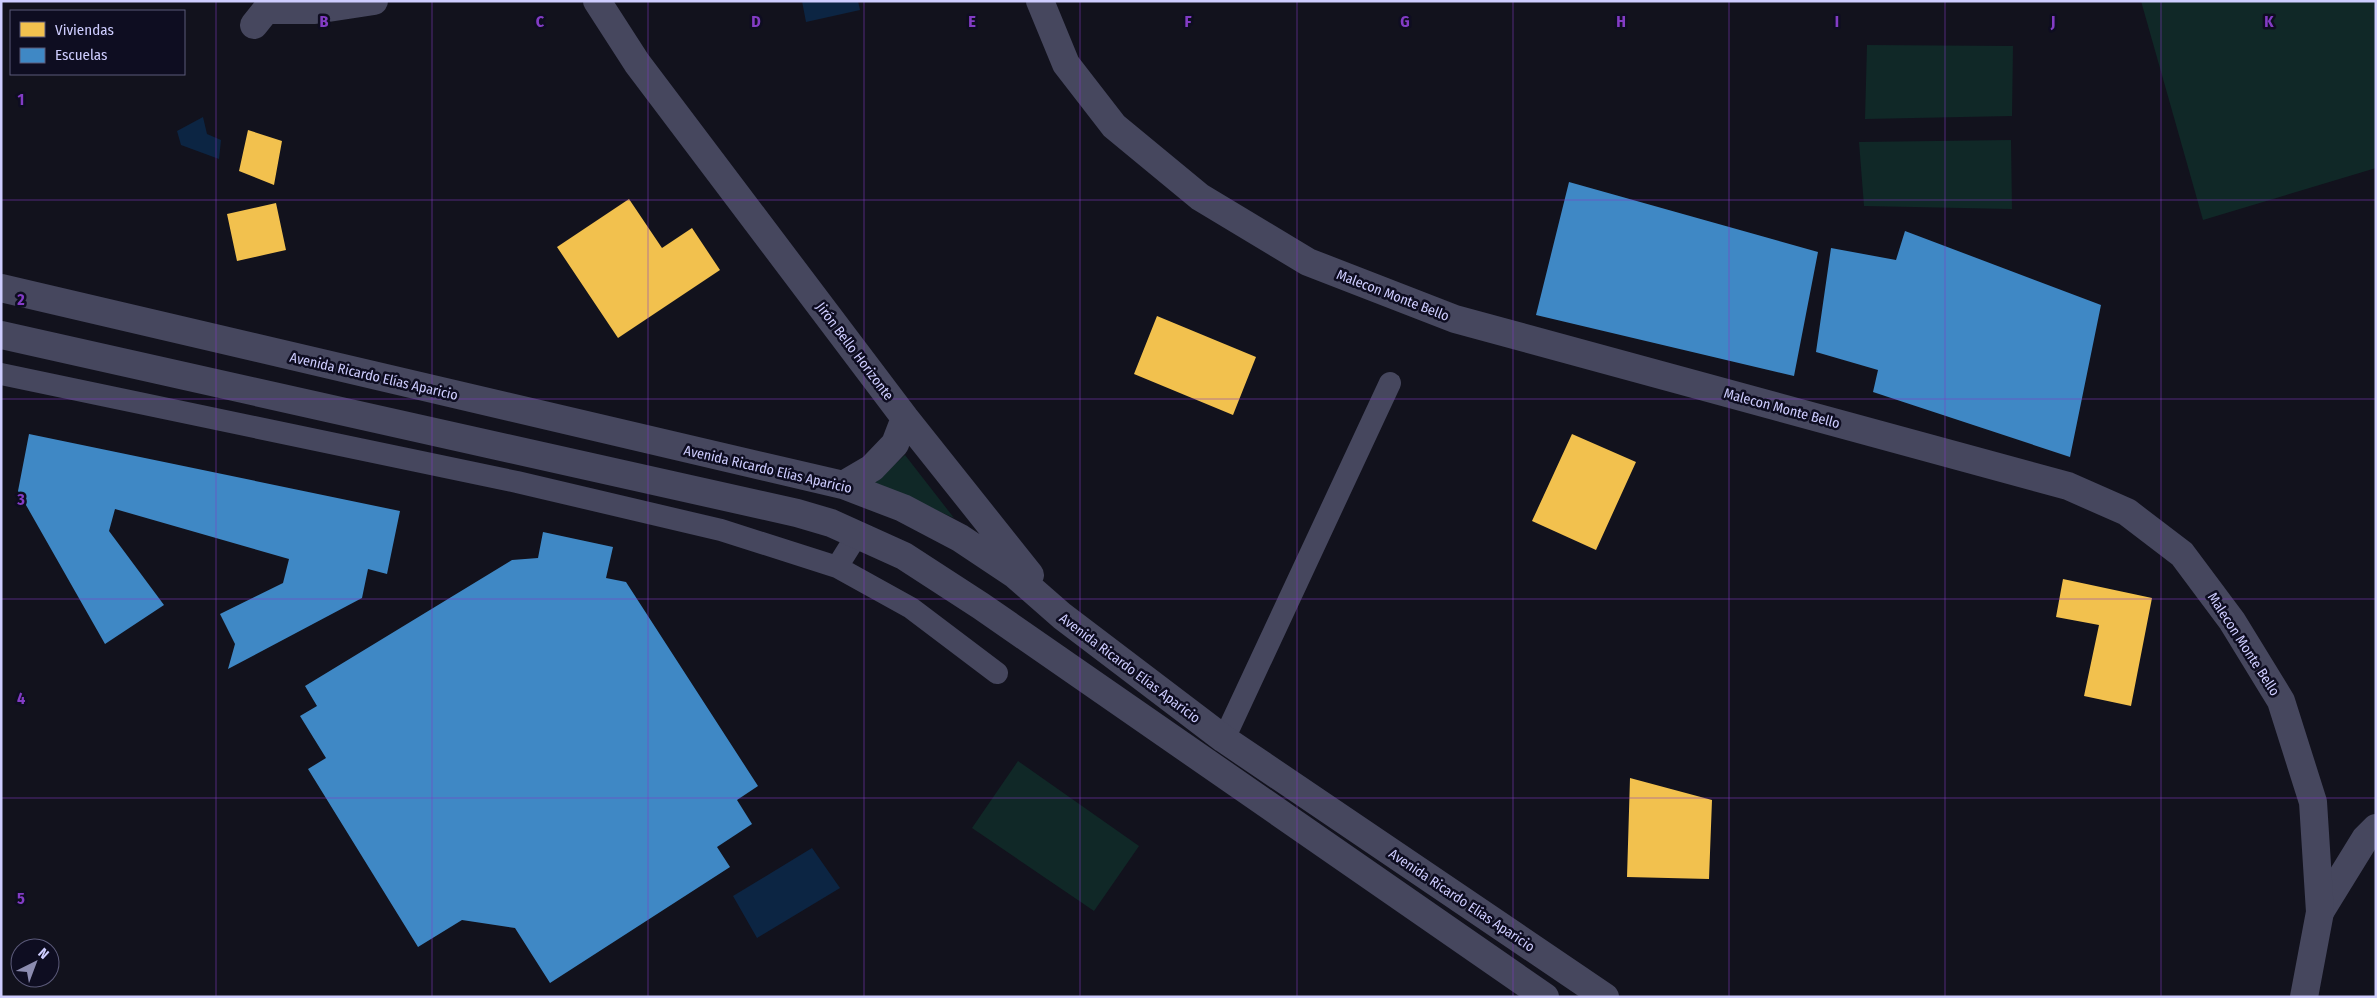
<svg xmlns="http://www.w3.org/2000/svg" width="2377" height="998" font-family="'Fira Sans Condensed',sans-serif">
  <rect width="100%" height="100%" fill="#12121d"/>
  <path fill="#102827" d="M2141 1H2376V168L2203 220Z
    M1867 45 2013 46 2012 116 1865 119Z
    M2011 140 2012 209 1864 206 1859 142Z
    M905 455 954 518 874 483Z
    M1018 761 1139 846 1094 911 972 828Z"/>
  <path fill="#0c2543" d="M802 1H858L860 10 806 22Z
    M203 117 207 134 221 140 219 159 181 145 177 131Z
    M812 848 840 888 757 938 733 896Z"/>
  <path fill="#f2c14e" d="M248 130 282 141 274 185 239 171Z
    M629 199 662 248 692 228 720 270 618 338 557 247Z
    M276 203 286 250 237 261 227 214Z
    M1157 316 1256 357 1233 415 1134 374Z
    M1572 434 1636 462 1596 550 1532 521Z
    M2063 579 2152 598 2131 706 2084 696 2099 625 2056 617Z
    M1630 778 1712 800 1709 879 1627 877Z"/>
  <path fill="#3f88c5" d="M1569 182 1818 252 1794 376 1536 315Z
    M1905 231 2101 305 2070 457 1873 392 1878 370 1816 352 1831 248 1896 260Z
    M29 434 400 511 387 574 368 569 362 598 228 669 235 644 220 614 283 583 289 559 115 509 109 531 164 605 105 644 18 491Z
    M543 532 613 547 606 578 626 582 758 786 737 800 752 824 717 847 730 867 550 983 515 928 462 920 418 947 308 769 326 758 300 716 317 706 305 686 512 560 538 558Z"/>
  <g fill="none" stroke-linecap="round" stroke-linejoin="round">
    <path stroke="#46475e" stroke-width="22" d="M1 374 517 482 721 530 837 567 911 608 997 673
      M837 567 857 535
      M1224 739 1390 383"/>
    <path stroke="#46475e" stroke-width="28" d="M254 25 266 10H315L374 1
      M2320 912 2365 839 2376 828"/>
    <path stroke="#46475e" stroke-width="28" d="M597 1 637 63 905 418 1030 575
      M1040 1 1066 64 1114 126 1200 197 1308 262 1455 319 2068 486 2127 512 2182 554 2232 621 2281 701 2313 802 2320 912 2304 997
      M1 288 843 485 903 508 960 538 1014 574 1062 616 1224 739 1605 997
      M1 335 797 513 831 523 904 556 981 606 1545 997
      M843 485 872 468 895 444 905 418"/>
  </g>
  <path fill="none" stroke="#833cc5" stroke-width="1" stroke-opacity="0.55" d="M216 1V997M432 1V997M648 1V997M864 1V997M1080 1V997M1297 1V997M1513 1V997M1729 1V997M1945 1V997M2161 1V997M1 200H2376M1 399H2376M1 599H2376M1 798H2376"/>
  <g text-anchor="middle" stroke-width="5" stroke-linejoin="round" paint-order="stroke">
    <g font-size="14" fill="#cecdff" stroke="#0e0d21">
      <text transform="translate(1393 295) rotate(21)" y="5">Malecon Monte Bello</text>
      <text transform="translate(855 351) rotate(53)" y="5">Jirón Bello Horizonte</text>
      <text transform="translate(374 376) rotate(13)" y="5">Avenida Ricardo Elías Aparicio</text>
      <text transform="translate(1782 408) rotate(15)" y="5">Malecon Monte Bello</text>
      <text transform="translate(768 469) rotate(13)" y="5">Avenida Ricardo Elías Aparicio</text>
      <text transform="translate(2244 644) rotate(57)" y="5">Malecon Monte Bello</text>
      <text transform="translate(1130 668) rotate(37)" y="5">Avenida Ricardo Elías Aparicio</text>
      <text transform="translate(1462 900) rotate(34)" y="5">Avenida Ricardo Elías Aparicio</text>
    </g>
  </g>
  <g font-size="16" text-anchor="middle" font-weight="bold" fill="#833cc5" stroke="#0e0d21" stroke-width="5" stroke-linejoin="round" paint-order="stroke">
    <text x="324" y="27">B</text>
    <text x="540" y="27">C</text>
    <text x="756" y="27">D</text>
    <text x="972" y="27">E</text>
    <text x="1188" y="27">F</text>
    <text x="1405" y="27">G</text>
    <text x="1621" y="27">H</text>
    <text x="1837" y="27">I</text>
    <text x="2053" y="27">J</text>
    <text x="2269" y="27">K</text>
    <text x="21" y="105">1</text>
    <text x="21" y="305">2</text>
    <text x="21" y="505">3</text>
    <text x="21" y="704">4</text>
    <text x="21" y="904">5</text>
  </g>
  <rect width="2377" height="998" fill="none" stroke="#cecdff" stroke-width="5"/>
  <rect x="10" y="10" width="175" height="65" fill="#0e0d21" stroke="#5b5a7a"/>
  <rect x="20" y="22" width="25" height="15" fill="#f2c14e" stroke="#5b5a7a"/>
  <text x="55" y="35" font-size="15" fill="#cecdff">Viviendas</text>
  <rect x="20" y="48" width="25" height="15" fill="#3f88c5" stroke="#5b5a7a"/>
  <text x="55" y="60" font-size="15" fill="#cecdff">Escuelas</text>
  <g transform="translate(35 963) rotate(42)"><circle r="24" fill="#0e0d21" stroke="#5b5a7a"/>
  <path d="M0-4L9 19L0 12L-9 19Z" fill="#8c8cb0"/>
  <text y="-8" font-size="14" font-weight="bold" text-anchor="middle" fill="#cecdff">N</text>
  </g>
</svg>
